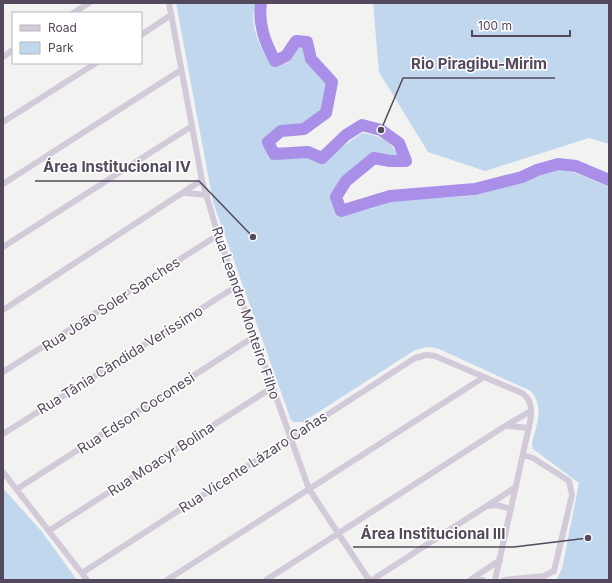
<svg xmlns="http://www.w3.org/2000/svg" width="612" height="583" font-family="Inter,sans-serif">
  <rect width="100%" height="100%" fill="#f2f2f0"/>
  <path fill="#c0d7ee" d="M176 3H256C247 22 261 49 271 65L288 63 296 48 302 47 306 61 327 82 321 109 304 125 278 127 264 139 268 158 308 157 320 163 362 133C381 136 390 140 399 157L375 152 342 177 331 199 338 217 373 208 390 201 471 196 525 182 541 173 559 169 576 173 609 187V580H556L562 569 579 483 533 449 532 444C536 424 545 409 531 391L439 349C430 346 424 347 415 350L303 422H294L291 420 213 202Z
    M373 3H609V144L589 138 485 171 428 152 379 72Z
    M3 488 42 532 77 580H3Z"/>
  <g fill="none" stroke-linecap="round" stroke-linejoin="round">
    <path stroke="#aa8fe9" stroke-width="12" d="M261 3C258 25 265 42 275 61L286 56 296 41 307 42 311 59 332 82 326 113 304 129 281 131 268 142 274 154 308 152 322 158 346 135 362 125 381 130 399 143 406 161H390L374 158 346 181 336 197 341 211 390 196 475 189 522 177 537 170 558 164 576 166 609 180"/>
    <path stroke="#d2cad9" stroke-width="6" d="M169 3 202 180 218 235 309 489 369 580
      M73 13 89 3
      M141 35 171 15
      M3 57 13 50
      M3 122 96 63
      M3 184 181 70
      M185 193 207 195
      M3 247 192 126
      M3 310 202 180
      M3 372 218 235
      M508 426 529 428
      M3 434 237 286
      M3 472 87 580
      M17 489 255 336
      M488 506 496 505 511 509
      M50 530 273 387
      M82 573 415 358 426 355 435 356 522 393C532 400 532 410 530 422L495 580
      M167 580 484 377
      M266 580 505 426 531 411
      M372 580 516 487
      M470 580 500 560
      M473 580H483
      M504 580 544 576 554 571 572 495 569 481 533 458 523 455"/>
  </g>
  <g text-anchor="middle" stroke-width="3" stroke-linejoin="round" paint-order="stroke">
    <g font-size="14" fill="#54485c" stroke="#fff">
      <text transform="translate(111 304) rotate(-33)" y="5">Rua João Soler Sanches</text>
      <text transform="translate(246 313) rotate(71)" y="5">Rua Leandro Monteiro Filho</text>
      <text transform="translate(120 360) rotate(-32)" y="5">Rua Tânia Cândida Veríssimo</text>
      <text transform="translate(136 413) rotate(-33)" y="5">Rua Edson Coconesi</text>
      <text transform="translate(161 459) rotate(-33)" y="5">Rua Moacyr Bolina</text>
      <text transform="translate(253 462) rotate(-33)" y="5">Rua Vicente Lázaro Cañas</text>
    </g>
  </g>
  <path fill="none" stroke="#54485c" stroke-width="1.5" d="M381 130L403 78H555M253 237L199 181H35M588 538L514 547H353"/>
  <g fill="#54485c" stroke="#fff" stroke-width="1.5">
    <circle cx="381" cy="130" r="4"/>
    <circle cx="253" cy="237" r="4"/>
    <circle cx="588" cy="538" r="4"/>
  </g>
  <g font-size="15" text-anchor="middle" font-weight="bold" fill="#54485c" stroke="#fff" stroke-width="3" stroke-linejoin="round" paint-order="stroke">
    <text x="479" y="69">Rio Piragibu-Mirim</text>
    <text x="117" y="172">Área Institucional IV</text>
    <text x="433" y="539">Área Institucional III</text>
  </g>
  <rect width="612" height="583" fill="none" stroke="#54485c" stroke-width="8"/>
  <rect x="12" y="12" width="130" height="52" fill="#ffffff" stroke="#bbb6be"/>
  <rect x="20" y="25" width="20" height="6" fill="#d2cad9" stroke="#bbb6be"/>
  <text x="48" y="32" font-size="12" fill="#54485c">Road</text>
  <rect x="20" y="42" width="20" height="12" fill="#c0d7ee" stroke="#bbb6be"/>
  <text x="48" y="52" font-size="12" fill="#54485c">Park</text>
  <path d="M472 30v6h98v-6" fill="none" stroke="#54485c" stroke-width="2"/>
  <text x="478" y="30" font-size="12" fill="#54485c" stroke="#ffffff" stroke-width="3" paint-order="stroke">100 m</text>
</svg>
